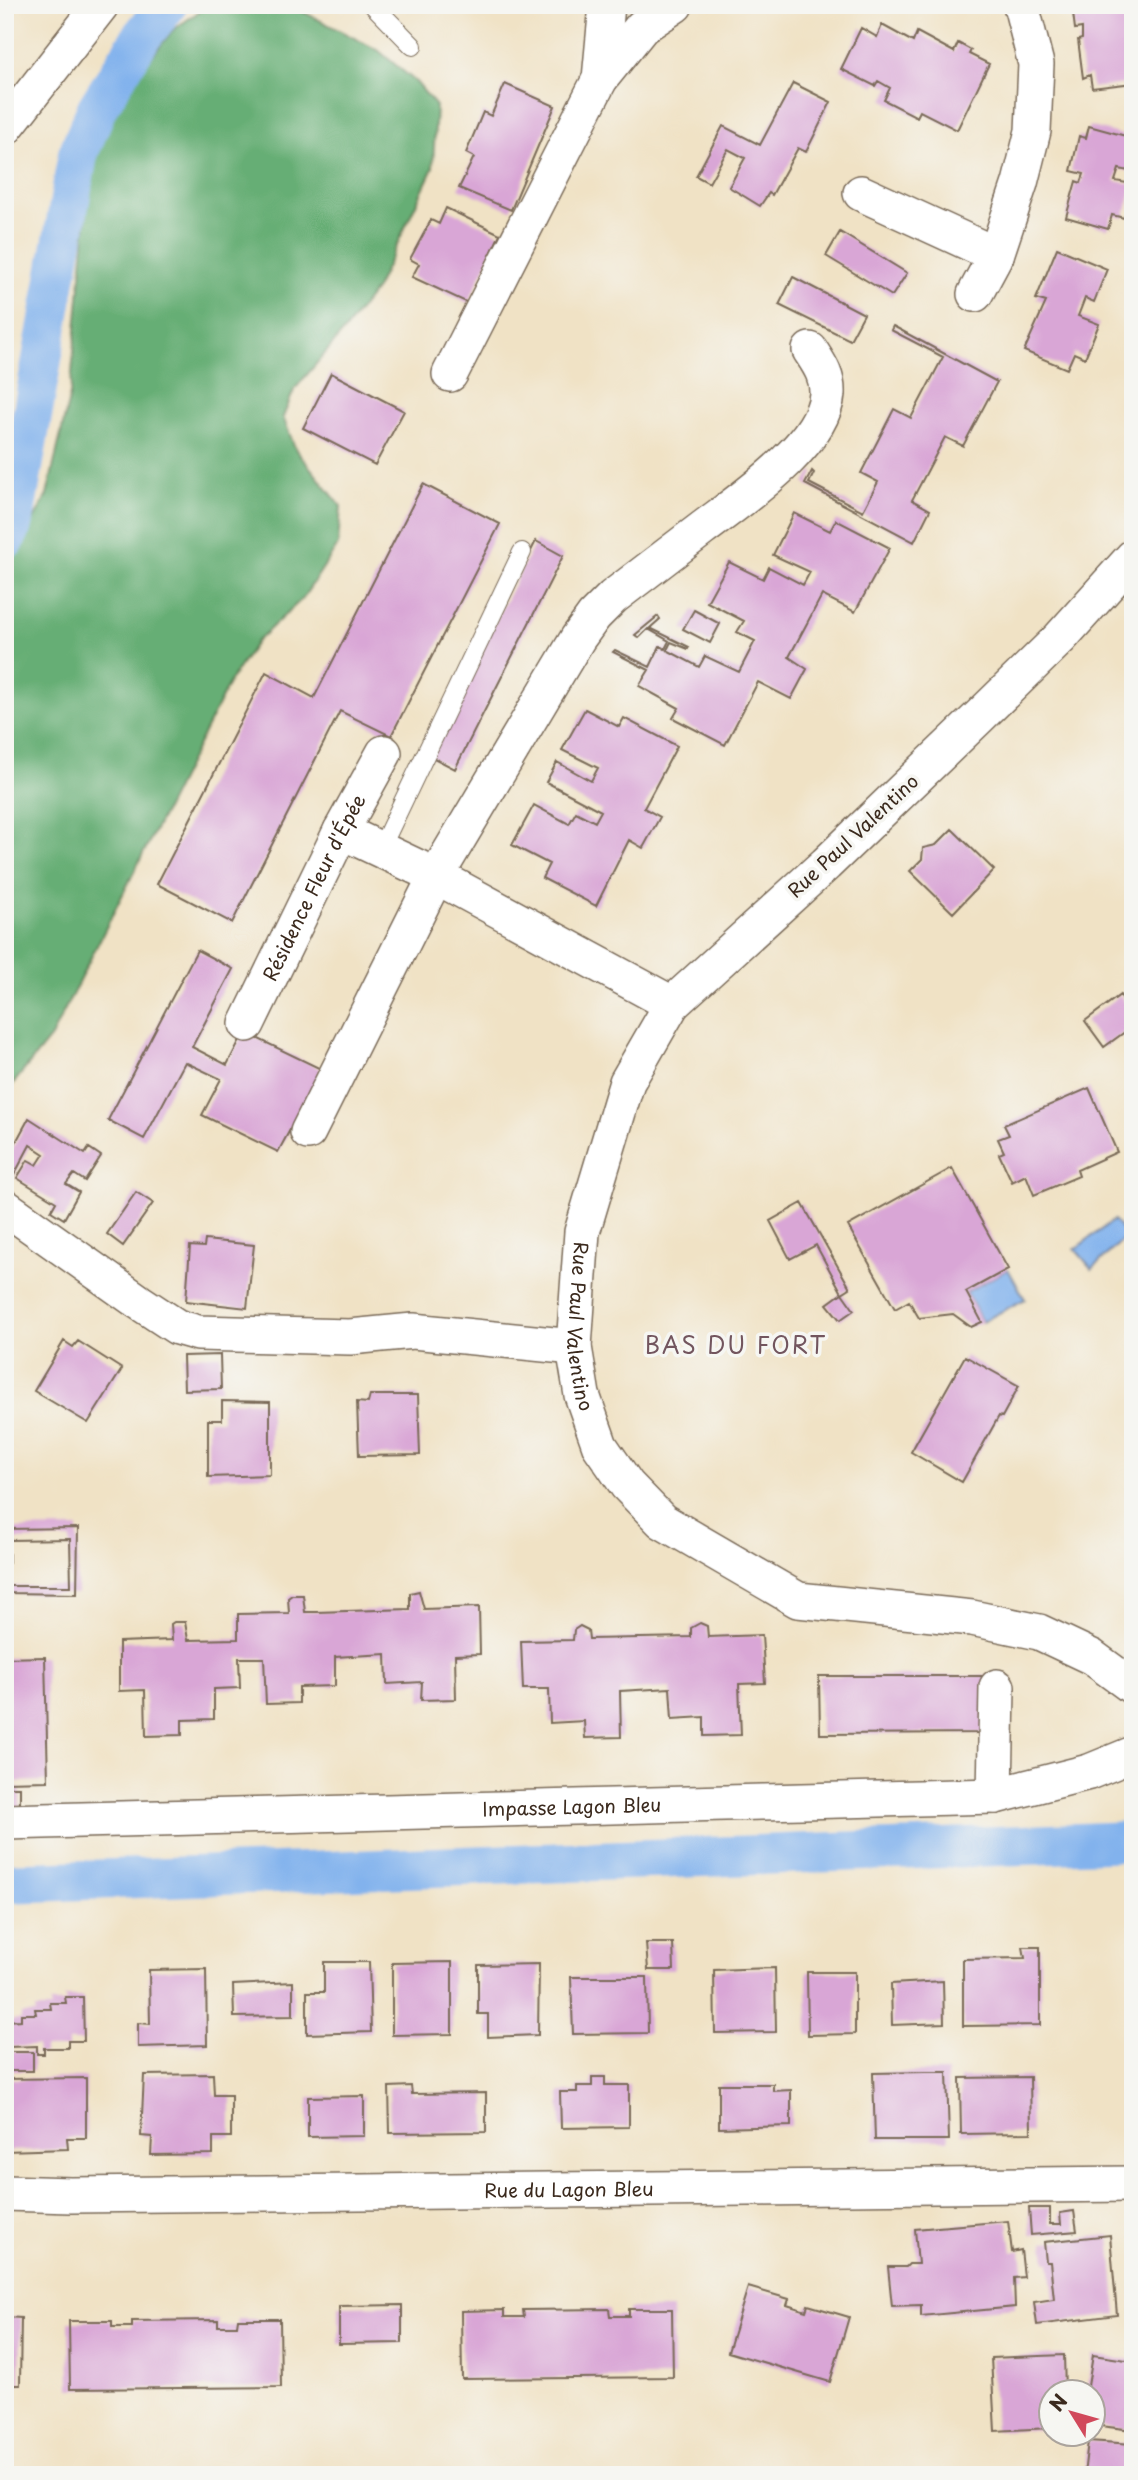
<svg xmlns="http://www.w3.org/2000/svg" width="1138" height="2480" font-family="'Playpen Sans',sans-serif">
  <rect width="100%" height="100%" fill="#f6f6f2"/>
  <filter id="ink" filterUnits="userSpaceOnUse"><feTurbulence type="fractalNoise" baseFrequency=".0143" numOctaves="2"/><feDisplacementMap in="SourceGraphic" scale="14" xChannelSelector="R" yChannelSelector="G"/><feConvolveMatrix kernelMatrix="1 2 1 2 8 2 1 2 1" color-interpolation-filters="sRGB"/></filter>
  <filter id="wash" filterUnits="userSpaceOnUse"><feTurbulence type="fractalNoise" baseFrequency=".00686" numOctaves="4" result="noise"/><feDisplacementMap in="SourceGraphic" scale="28" xChannelSelector="R" yChannelSelector="G"/><feGaussianBlur stdDeviation="1.57" result="paint"/><feColorMatrix in="noise" values="0 0 0 0 0 0 0 0 0 0 0 0 0 0 0 0 0 1.4 0 .05"/><feComposite in="paint" operator="in"/></filter>
  <g filter="url(#wash)">
    <rect width="100%" height="100%" fill="#f0e2c5"/>
    <path fill="#66ae75" stroke="#506c4a" stroke-width="2" d="M208 5H290L378 50 416 82 436 106 433 168 377 287 344 331 294 390 283 417 296 450 341 506 338 545 303 598 257 641 230 681 51 1037 5 1094V568L15 555 47 495 70 394 92 157 133 80 173 30Z"/>
    <path fill="#82b2ed" stroke="#5e6e86" stroke-width="2" d="M1114 1220 1127 1236 1092 1269 1075 1249Z
      M1008 1269 1025 1299 982 1322 966 1292Z"/>
    <g fill="none" stroke-linecap="round" stroke-linejoin="round">
      <path stroke="#82b2ed" stroke-width="40" d="M5 540 13 524 78 154 97 108 142 36 167 5
        M5 1883 1133 1841"/>
    </g>
    <g id="blocks">
      <path fill="#d9a6d6" d="M1072 5H1130L1133 34H1125L1127 51 1133 50V83L1092 88 1090 75 1083 78 1078 40 1082 39V28L1075 29Z
        M882 25 913 42 917 32 954 52 958 43 971 50 969 54 989 64 957 130 920 111 917 117 884 100 890 88 878 81 875 86 841 69 861 28 877 37Z
        M793 83 831 102 806 152 798 148 772 195 769 193 760 206 729 187 745 158 728 149 709 183 696 176 723 126 760 145Z
        M505 84 555 106 511 210 459 188 474 157 466 153 483 112 491 116Z
        M1089 126 1133 138V155L1129 171 1119 169 1115 181 1133 184 1124 218 1112 215 1108 229 1066 217 1076 181 1081 183 1084 174 1071 171 1079 136 1086 138Z
        M446 208 500 234 468 303 412 277 419 264 410 259 431 220 439 224Z
        M840 232 907 273 892 296 826 256Z
        M1057 248 1107 269 1094 302 1085 298 1078 316 1099 324 1085 358 1074 353 1067 369 1024 351 1046 302 1036 299Z
        M793 277 864 314 850 340 779 305Z
        M893 326 997 382 963 446 945 437 912 500 930 510 914 542 805 484 812 471 814 473 809 483 863 511 878 482 861 473 894 409 911 418 943 357 891 330Z
        M331 373 404 411 375 465 303 428Z
        M423 484 500 524 391 736 340 711 232 923 157 884 266 672 314 698Z
        M794 513 830 531 836 520 890 548 855 612 822 595 789 657 807 669 791 699 758 682 725 745 673 718 679 708 639 686 649 670 613 652 615 650 650 667 660 646 665 649 669 641 648 629 639 638 635 635 658 616 660 619 650 628 689 647 688 649 671 642 667 650 699 667 705 656 739 672 755 641 737 632 744 621 707 602 729 562 763 579 769 567 803 585 810 572 773 555Z
        M536 541 563 556 455 769 428 755Z
        M694 610 720 624 710 643 683 629Z
        M585 709 619 727 624 718 677 746 644 808 660 817 643 848 629 840 596 906 542 878 549 864 512 845 534 805 569 824 576 812 595 822 601 811 546 782 557 762 591 781 598 768 562 750Z
        M952 829 994 870 953 913 910 871 922 859 923 848 936 845Z
        M197 950 233 969 192 1047 227 1065 244 1032 321 1069 304 1133 292 1126 278 1152 202 1115 221 1079 185 1062 144 1139 108 1120Z
        M1120 995 1133 1013V1026L1104 1047 1085 1021Z
        M1089 1088 1117 1152 1077 1170 1079 1176 1034 1195 1026 1175 1012 1182 999 1154 1004 1152 998 1139 1009 1135 1004 1125Z
        M29 1118 85 1154 89 1148 101 1156 85 1181 74 1174 66 1184 79 1192 64 1219 51 1211 56 1202 17 1178 28 1160 37 1165 44 1154 30 1145 13 1177 5 1172V1162Z
        M952 1168 1008 1269 966 1292 982 1322 971 1327 953 1314 919 1318 909 1301 895 1309 848 1226Z
        M136 1192 153 1203 123 1246 107 1234Z
        M802 1203 850 1288 842 1293 816 1245 790 1259 770 1221Z
        M205 1240 254 1245 247 1308 186 1301 190 1246 204 1247Z
        M842 1293 854 1310 840 1320 827 1304Z
        M64 1341 73 1347 78 1341 122 1369 88 1423 34 1391Z
        M220 1355 221 1389 184 1390 183 1356Z
        M965 1356 1019 1386 1002 1417 999 1416 962 1482 911 1452Z
        M370 1395H418L420 1455 359 1456 357 1402 368 1403Z
        M222 1401 270 1402V1475L208 1477V1420H222Z
        M78 1528 77 1594 5 1593V1586H71L70 1539 9 1540V1563H5V1529Z
        M419 1591 424 1609 479 1607 480 1654 455 1655 456 1699 421 1700 422 1682 387 1684 386 1654 335 1657V1686L299 1687V1703L266 1704 264 1658H239L240 1688 214 1689V1719L182 1720V1735L146 1736 145 1690 119 1691V1642L172 1640 171 1624 174 1622H185L188 1640 238 1639V1614L289 1613 288 1598 292 1595H303L305 1612H316L410 1609V1593Z
        M700 1623 707 1626 708 1637 762 1635 765 1683 739 1684 741 1735 704 1736V1717L672 1719 670 1688 620 1691 621 1737 585 1738 584 1721 550 1723 549 1689H523L521 1641 573 1640 574 1630 580 1626 588 1630 589 1639 691 1637V1628Z
        M45 1657 48 1781 5 1782V1658Z
        M819 1676H989L988 1733 820 1734Z
        M5 1787H20V1810H5Z
        M646 1943H673L674 1970H648Z
        M1023 1947H1040V2025L963 2026V1959L1025 1958Z
        M324 1962H369L371 2032 307 2034V1992H324Z
        M452 1962V2034L392 2035V1963Z
        M539 1964 538 2035 488 2037V2014H478V1965Z
        M775 1968 776 2032 715 2033 714 1970Z
        M206 1969 207 2045 138 2047V2023L150 2024 149 1970Z
        M807 1972H855V2034L808 2035Z
        M571 1977H647L648 2033 573 2034Z
        M943 1981 944 2023 892 2025 891 1984Z
        M293 1982V2016L234 2017 233 1985Z
        M65 1997H83L84 2041H68V2048H44V2054H37V2046L8 2047 7 2021 21 2020V2014H36L35 2009H51L50 2003H66Z
        M5 2052H33V2071H5Z
        M925 2072H947L949 2140H875L873 2073Z
        M213 2074 214 2095H231V2137H213V2154L151 2155 152 2137 141 2136 144 2075Z
        M592 2077H605V2085H629V2127L561 2128 560 2092H577V2086H592Z
        M1030 2077 1031 2133 961 2134 960 2078Z
        M86 2078V2138H67L68 2149 5 2151V2079Z
        M719 2084H773V2091L791 2090V2126L719 2128Z
        M411 2086 412 2094 486 2093V2132L390 2133 389 2087Z
        M364 2096V2136L308 2137V2097Z
        M1029 2208H1050V2224H1061L1060 2213 1074 2211 1077 2231 1031 2235Z
        M1008 2221 1012 2252 1021 2250 1024 2277 1014 2278 1015 2307 921 2316V2305L892 2306 888 2267H906L909 2264H918L915 2229Z
        M1110 2235 1117 2315 1037 2325 1034 2302 1054 2299 1050 2262H1046L1044 2242Z
        M748 2287 789 2299 787 2305 806 2311 808 2305 849 2317 830 2382 728 2352Z
        M402 2305V2343L339 2344V2306Z
        M609 2309 610 2316H629V2309H672L673 2377 462 2379 461 2311 504 2310V2317H524L523 2310Z
        M5 2317 21 2318 20 2385H5Z
        M238 2319H280L281 2387 70 2389 69 2321H112V2327H132V2321L218 2320V2326H237Z
        M1064 2355 1065 2392H1050V2428L995 2431 991 2358Z
        M1093 2355 1133 2361V2430L1093 2425V2392H1087Z
        M1088 2441 1133 2444V2475H1084Z"/>
    </g>
  </g>
  <g filter="url(#ink)">
    <use href="#blocks" fill-opacity="0" stroke="#7a6a58" stroke-width="2"/>
    <g fill="none" stroke-linecap="round" stroke-linejoin="round">
      <g stroke="#7a6a58" stroke-width="20">
        <path id="service" d="M373 5 413 46
          M380 850 522 552"/>
      </g>
      <g stroke="#7a6a58" stroke-width="38">
        <g id="minor">
          <path d="M600 79 607 5"/>
          <path d="M5 128 101 5"/>
          <path d="M861 193 996 255"/>
          <path d="M975 294 996 255 1020 183 1033 131 1036 64 1021 5"/>
          <path d="M450 374 600 79 642 27 675 5"/>
          <path id="s1" d="M1133 557 1060 638 978 718 826 864 672 1004 627 1082 582 1232 574 1347 582 1395 600 1446 627 1485 662 1521 798 1600 972 1618 1039 1632 1092 1657 1133 1687"/>
          <path d="M341 831 436 876 672 1004"/>
          <path id="s2" d="M247 1024 341 831 384 753"/>
          <path d="M308 1132 436 876 578 638 594 616 613 597C642 575 672 552 702 529 740 500 823 445 827 394 828 376 819 364 810 350"/>
          <path d="M5 1207 139 1302 177 1327 198 1333 350 1337 413 1331 574 1347"/>
          <path d="M995 1796 997 1687"/>
          <path id="s3" d="M5 1822 995 1796 1089 1772 1133 1754"/>
          <path id="s4" d="M5 2193 71 2195 1133 2184"/>
        </g>
      </g>
      <use href="#service" stroke="#fff" stroke-width="18"/>
      <use href="#minor" stroke="#fff" stroke-width="35"/>
    </g>
  </g>
  <g text-anchor="middle" stroke-width="7" stroke-linejoin="round" paint-order="stroke">
    <g font-size="19" fill="#3b2a1e" stroke="#f6f6f2">
      <text transform="translate(853 836) rotate(-43)" y="7">Rue Paul Valentino</text>
      <text dy="7" stroke="none"><textPath href="#s2" startOffset="152">Résidence Fleur d'Épée</textPath></text>
      <text dy="7" stroke="none"><textPath href="#s1" startOffset="984">Rue Paul Valentino</textPath></text>
      <text dy="7" stroke="none"><textPath href="#s3" startOffset="567">Impasse Lagon Bleu</textPath></text>
      <text dy="7" stroke="none"><textPath href="#s4" startOffset="564">Rue du Lagon Bleu</textPath></text>
    </g>
    <g font-size="23" letter-spacing="2" fill="#72555e" stroke="#f6f6f2">
      <text x="736" y="1354">BAS DU FORT</text>
    </g>
  </g>
  <rect width="1138" height="2480" fill="none" stroke="#f6f6f2" stroke-width="28"/>
  <g transform="translate(1072 2413) rotate(307)"><circle r="33" fill="#f6f6f2" stroke="#aba49d" stroke-width="2"/>
  <path d="M0-5L12 26L0 18L-12 26Z" fill="#d1495b"/>
  <text y="-10" font-size="19" font-weight="bold" text-anchor="middle" fill="#3b2a1e">N</text>
  </g>
</svg>
